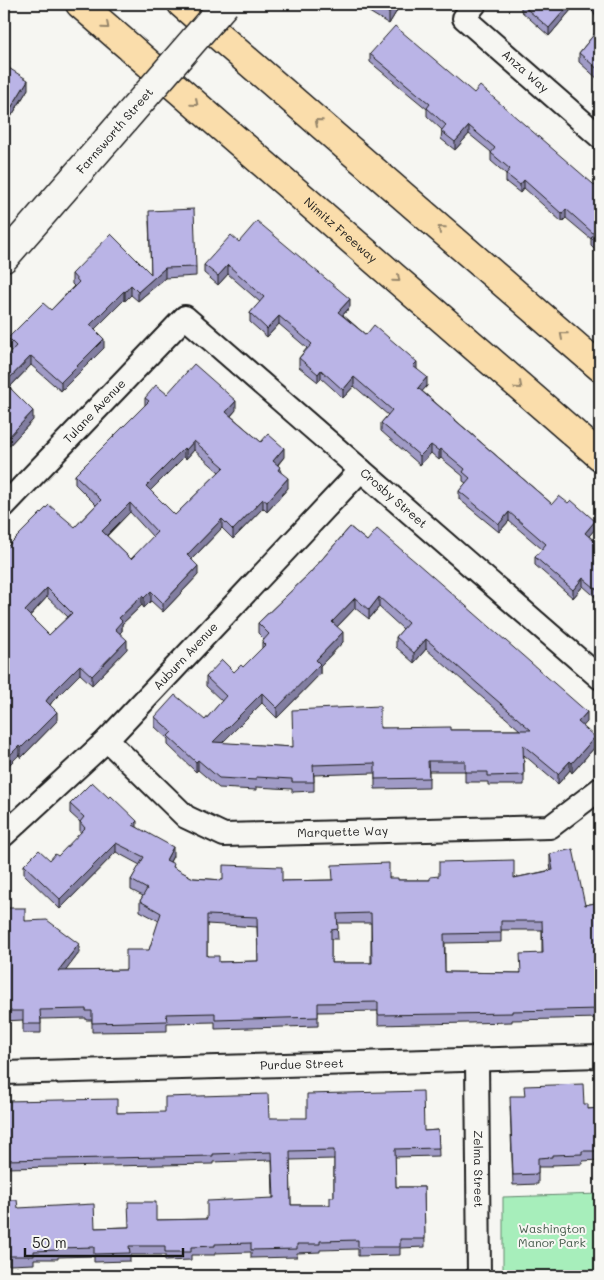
<svg xmlns="http://www.w3.org/2000/svg" width="604" height="1280" font-family="Mali,sans-serif">
  <rect width="100%" height="100%" fill="#f6f6f2"/>
  <filter id="ink" filterUnits="userSpaceOnUse"><feTurbulence type="fractalNoise" baseFrequency=".02" numOctaves="2"/><feDisplacementMap in="SourceGraphic" scale="10" xChannelSelector="R" yChannelSelector="G"/><feConvolveMatrix kernelMatrix="1 2 1 2 8 2 1 2 1" color-interpolation-filters="sRGB"/></filter>
  <g filter="url(#ink)">
    <path fill="#a7eebb" stroke="#62856c" d="M600 1194V1276H503V1197Z"/>
    <g fill="none" stroke-linecap="round" stroke-linejoin="round">
      <g stroke="#1c1c1c" stroke-width="26">
        <g id="street">
          <path id="s1" d="M475 4 464 18 600 137"/>
          <path id="s2" d="M4 506 185 317 600 678"/>
          <path id="s3" d="M107 740 186 817 224 835 550 827 600 789"/>
          <path id="s4" d="M4 835 107 740 361 470"/>
          <path id="s5" d="M477 1061 479 1276"/>
          <path id="s6" d="M4 1073 600 1056"/>
        </g>
      </g>
      <g stroke="#1c1c1c" stroke-width="31">
        <path id="secondary" d="M4 258 107 140"/>
      </g>
      <g stroke="#1c1c1c" stroke-width="31">
        <g id="highway">
          <path id="s7" d="M80 4 600 456"/>
          <path d="M182 4 600 367"/>
        </g>
      </g>
      <use href="#street" stroke="#f6f6f2" stroke-width="22"/>
      <use href="#secondary" stroke="#f6f6f2" stroke-width="28"/>
      <use href="#highway" stroke="#faddab" stroke-width="28"/>
      <g stroke="#1c1c1c" stroke-width="31" stroke-linecap="butt">
        <path id="secondary-bridge" d="M107 140 225 4"/>
      </g>
      <use href="#secondary-bridge" stroke="#f6f6f2" stroke-width="28"/>
    </g>
    <path fill="#a09bc6" stroke="#1c1c1c" fill-rule="evenodd" d="M356 4H401L389 24Z
      M521 4H576L549 36 521 11Z
      M590 4 600 5V25L590 6Z
      M600 27V81L579 62V53Z
      M370 54 474 93 600 190V255L591 246V239L566 218 562 222 524 188 520 193 506 182V174L491 161V152L469 134 455 150 441 139 442 130 427 116V109L370 62Z
      M4 58 10 69 28 89 11 117 7 115 4 119Z
      M149 221 196 267V276L165 278 138 301 131 295 125 301 124 300 94 330 104 348 61 391 31 365 10 387 33 420 4 451 11 351 8 347V338L51 310 74 286 72 284V274H151Z
      M239 242 350 307 343 315 366 335 417 369 427 386 422 391 552 504 595 529 589 536 600 546V601L583 586 573 598 535 565V557L542 549 509 521 499 532 459 499V491L466 483 463 481V476L441 458 439 460 431 453 420 465 381 431V423L388 415 354 386 343 398 321 378 318 382 299 367V358L307 348 279 324 267 337 250 322V313L260 302 228 274 218 285 204 273V265Z
      M167 394 236 410 231 416 261 442 284 457 278 465 288 488 267 512 263 508 233 539 222 528 192 559 198 575 163 612 151 601 144 608 142 605 122 624V631L120 633 127 649 92 685 80 674 52 702 50 705 57 721 21 758 19 755 4 550 75 527 96 505 75 484V475L145 405V398ZM194 450 219 472 175 515 150 491 184 457 186 459ZM130 512 153 537 131 559 107 536ZM47 597 68 617 49 635 30 616Z
      M350 527 587 722 583 726 595 747 572 773 570 770 558 784 524 755V785H488V782H465V771H429V788L375 789V773L314 775V791L292 792V789L256 787V790L219 788 198 770 196 772 168 745V739L155 727V717L205 720 222 701 206 686V677L234 672 243 667 262 648V642L264 639 258 633V623L310 573ZM379 607 403 629 396 637V647L414 663 426 649 520 730H450L380 728 292 747 222 743 262 703 277 718 320 674V666L343 642 337 627 355 608 369 619Z
      M70 804 137 827 173 856 170 862 174 868 193 878 223 880 282 881 332 880 389 878 398 880H430L514 878 551 870 550 863V854L585 905 600 902V1018L512 1020V1022L378 1025V1011L318 1012V1026L215 1029V1022L167 1023V1031L92 1032V1020H86V1018L41 1019V1033H23V1020L4 1021V908L79 953 65 971 126 970 149 950 159 921 140 911V901L143 896 131 890V880L140 865 116 852 60 909 24 874V865L50 860 58 856 81 833 80 832V822L70 813ZM337 923H371V963H331V939H338ZM207 924 257 927 258 961 219 962 207 956ZM501 930H542V953L520 973 445 972V943L501 942Z
      M600 853V870L597 865V855Z
      M4 1101 117 1113 269 1118 424 1131 438 1130 439 1156 395 1157 396 1187H424L425 1247 400 1248V1255L358 1256V1249L320 1250V1252L297 1253V1257L251 1258V1252L215 1253V1255H191V1260L165 1261V1255H130V1261L94 1262V1256L58 1257V1259H34V1264L9 1265V1258H4V1200L18 1208 95 1228 128 1227 156 1220 207 1219 273 1198 272 1160 213 1162V1164L4 1168ZM334 1159V1197L330 1205H291L290 1160Z
      M584 1104 588 1109 600 1108V1160L582 1161V1164L552 1165V1167H538V1184L513 1185 510 1106Z"/>
    <path fill="#827ea1" stroke="#1c1c1c" d="M394 4H401L389 24V13Z
      M570 4H576L549 36V28Z
      M28 80V89L11 117V108Z
      M7 106V115L4 119V110Z
      M469 126V134L455 150V142Z
      M524 180V188L520 193V185Z
      M566 209V218L562 222V214Z
      M228 265V274L218 285V276Z
      M165 268V278L138 301V292Z
      M131 285V295L125 301V292Z
      M124 291V300L90 334V325Z
      M350 299V307L338 320V312Z
      M279 316V324L267 337V329Z
      M104 339V348L61 391V382Z
      M31 356V365L5 392V383Z
      M417 362V370L413 366Z
      M321 370V378L318 382V374Z
      M354 377V386L343 398V390Z
      M427 377V386L418 396V388Z
      M236 401V410L226 421V412Z
      M33 411V420L4 451V442Z
      M194 441V450L186 459V450Z
      M431 445V453L420 465V456Z
      M184 448V457L146 495V486Z
      M284 448V457L273 470V461Z
      M441 449V458L439 460V451Z
      M288 478V488L267 512V502Z
      M263 499V508L233 539V530Z
      M130 503V512L102 540V531Z
      M509 512V521L499 532V524Z
      M222 519V528L187 564V555Z
      M595 521V529L585 541V533Z
      M198 566V575L163 612V603Z
      M583 578V586L573 598V590Z
      M47 588V597L25 621V611Z
      M151 591V601L144 608V598Z
      M142 596V605L122 624V631L115 638V629L119 618Z
      M379 597V607L369 619V610Z
      M355 598V608L332 632V622Z
      M343 632V642L320 666V674L277 718V708L316 660Z
      M426 639V649L414 663V653Z
      M127 640V649L92 685V676Z
      M80 665V674L52 702 46 710V701L52 693Z
      M262 693V703L213 752V742Z
      M57 712V721L21 758V748Z
      M587 712V722L578 732V722Z
      M595 737V747L572 773V763Z
      M19 746V755L4 770V761Z
      M198 760V770L196 772V762Z
      M570 761V770L558 784V774Z
      M137 821V830L133 825Z
      M116 843V852L60 909V899Z
      M173 847V856L166 869V860Z
      M79 944V953L58 981V971Z"/>
    <path fill="#bab4e6" stroke="#1c1c1c" fill-rule="evenodd" d="M373 4H394L389 13Z
      M521 4H570L549 28Z
      M594 4H599L600 5V16Z
      M395 26 474 93 480 86 600 190V247L591 238 594 234 566 209 562 214 524 180 520 185 506 174 510 169 491 153 495 148 469 126 455 142 441 131 446 125 427 108 430 104 370 54Z
      M600 27V71L579 53Z
      M4 58 10 62 7 67 28 80 11 108 7 106 4 110Z
      M194 209 196 267 165 268 138 292 131 285 125 292 124 291 90 325 104 339 61 382 31 356 5 383 33 411 4 442V359L16 346 8 338 43 303 51 310 79 282 72 274 111 234 151 274 149 211Z
      M257 221 350 299 338 312 366 335 374 325 417 362 413 366 427 377 418 388 552 504 559 496 568 503 571 500 595 521 585 533 600 546V592L583 578 573 590 535 557 546 544 509 512 499 524 459 491 470 478 463 472 465 469 441 449 439 451 431 445 420 456 381 423 392 410 354 377 343 390 321 370 318 374 299 358 312 344 279 316 267 329 250 313 264 297 228 265 218 276 204 265 231 235 239 242Z
      M194 364 236 401 226 412 261 442 268 434 284 448 273 461 280 467 278 470 288 478 267 502 263 499 233 530 222 519 187 555 198 566 163 603 151 591 144 598 142 596 119 618 122 621 115 629 127 640 92 676 80 665 52 693 46 701 57 712 21 748 19 746 4 761V550L49 505 75 527 101 500 75 475 149 401 145 398 156 385 167 394ZM194 441 224 467 175 515 146 486 184 448 186 450ZM130 503 157 532 131 559 102 531ZM47 588 72 613 49 635 25 611Z
      M350 527 367 541 377 529 417 563 587 712 578 722 595 737 572 763 570 761 558 774 523 745 524 775 488 776V772H465V761H428L429 778 375 779V763L313 765 314 782H292V779L256 777V780L219 778 198 760 196 762 168 736 172 732 155 717 175 695 205 720 226 696 206 677 222 660 234 672 241 665 243 667 265 645 262 642 269 634 258 623 310 573ZM379 597 408 623 396 637 414 653 426 639 531 730H450V727L380 728V706L292 710 293 747 213 742 262 693 277 708 320 664 316 660 343 632 332 622 355 598 369 610Z
      M92 782 109 798 111 796 137 821 133 825 173 847 166 860 174 864 173 867 193 878 223 880V865L282 867V881L333 880 332 865 389 863V878H398V880H430V877L439 876V862L514 860V878L553 870 550 854 573 849 585 905 600 902V1009L512 1011V1013L378 1015V1002L318 1003V1017L215 1020V1013L166 1014 167 1021 92 1023V1011H86V1009L40 1010 41 1024H23V1011H4V908H25V921L47 920 79 944 58 971 126 970V950H149L161 913 140 901 147 889 131 880 144 857 116 843 60 899 24 865 39 850 50 860 55 854 58 856 85 828 80 822 84 817 70 804ZM371 913 372 963H331V930L338 929 337 914ZM207 915 257 917 258 961 219 962V956H207ZM501 921H542L543 953 520 954 521 973 445 972 444 934 501 933Z
      M600 853V860L597 855Z
      M583 1084 584 1104H588V1109L600 1108V1151H582V1154L552 1155V1157L538 1158V1174L513 1175 510 1096H525L524 1086Z
      M423 1091 424 1131 438 1130 439 1148 395 1149 396 1187H424L425 1239H400V1247H358V1240L320 1241V1244H297V1249L251 1250V1243L215 1244V1246L191 1247V1252H165V1246H129L130 1253 94 1254V1247L58 1248V1250L34 1251V1256H9V1250H4V1200H17L18 1208 94 1204 95 1228 129 1227 128 1202H156V1220L207 1219V1201L274 1198 272 1152 213 1154V1156L4 1160V1101L117 1099V1113L165 1112V1097L268 1094 269 1118H307V1094ZM334 1150V1197H330V1205H291L290 1151Z"/>
    <defs><path id="oneway-chevron" d="M-2-3.5L2.5 0L-2 3.5" fill="none" stroke-width="1.6" stroke-linecap="round" stroke-linejoin="round" transform="scale(1.25)"/></defs>
    <g stroke="#96866b">
      <use href="#oneway-chevron" transform="translate(106 26) rotate(41)"/>
      <use href="#oneway-chevron" transform="translate(195 103) rotate(41)"/>
      <use href="#oneway-chevron" transform="translate(318 122) rotate(-139)"/>
      <use href="#oneway-chevron" transform="translate(441 229) rotate(-139)"/>
      <use href="#oneway-chevron" transform="translate(397 279) rotate(41)"/>
      <use href="#oneway-chevron" transform="translate(563 335) rotate(-139)"/>
      <use href="#oneway-chevron" transform="translate(519 386) rotate(41)"/>
    </g>
  </g>
  <g text-anchor="middle" stroke-width="4" stroke-linejoin="round" paint-order="stroke">
    <g font-size="12" fill="#1c1c1c" stroke="#f6f6f2">
      <text dy="4" stroke="none"><textPath href="#s1" startOffset="99">Anza Way</textPath></text>
      <text transform="translate(115 131) rotate(-49)" y="4">Farnsworth Street</text>
      <text dy="4" stroke="none"><textPath href="#s7" startOffset="345">Nimitz Freeway</textPath></text>
      <text dy="4" stroke="none"><textPath href="#s2" startOffset="131">Tulane Avenue</textPath></text>
      <text dy="4" stroke="none"><textPath href="#s2" startOffset="538">Crosby Street</textPath></text>
      <text dy="4" stroke="none"><textPath href="#s4" startOffset="255">Auburn Avenue</textPath></text>
      <text dy="4" stroke="none"><textPath href="#s3" startOffset="271">Marquette Way</textPath></text>
      <text dy="4" stroke="none"><textPath href="#s6" startOffset="298">Purdue Street</textPath></text>
      <text dy="4" stroke="none"><textPath href="#s5" startOffset="108">Zelma Street</textPath></text>
    </g>
    <g font-size="12" fill="#465b4c" stroke="#f6f6f2">
      <text x="552" y="1233">Washington<tspan x="552" dy="14">Manor Park</tspan></text>
    </g>
  </g>
  <rect width="604" height="1280" fill="none" stroke="#f6f6f2" stroke-width="20"/>
  <rect x="10" y="10" width="584" height="1260" fill="none" stroke="#1c1c1c" stroke-width="2" filter="url(#ink)"/>
  <path d="M25 1248v8h158v-8" fill="none" stroke="#1c1c1c" stroke-width="2.5"/>
  <text x="32" y="1248" font-size="15" fill="#1c1c1c" stroke="#f6f6f2" stroke-width="4" paint-order="stroke">50 m</text>
</svg>
